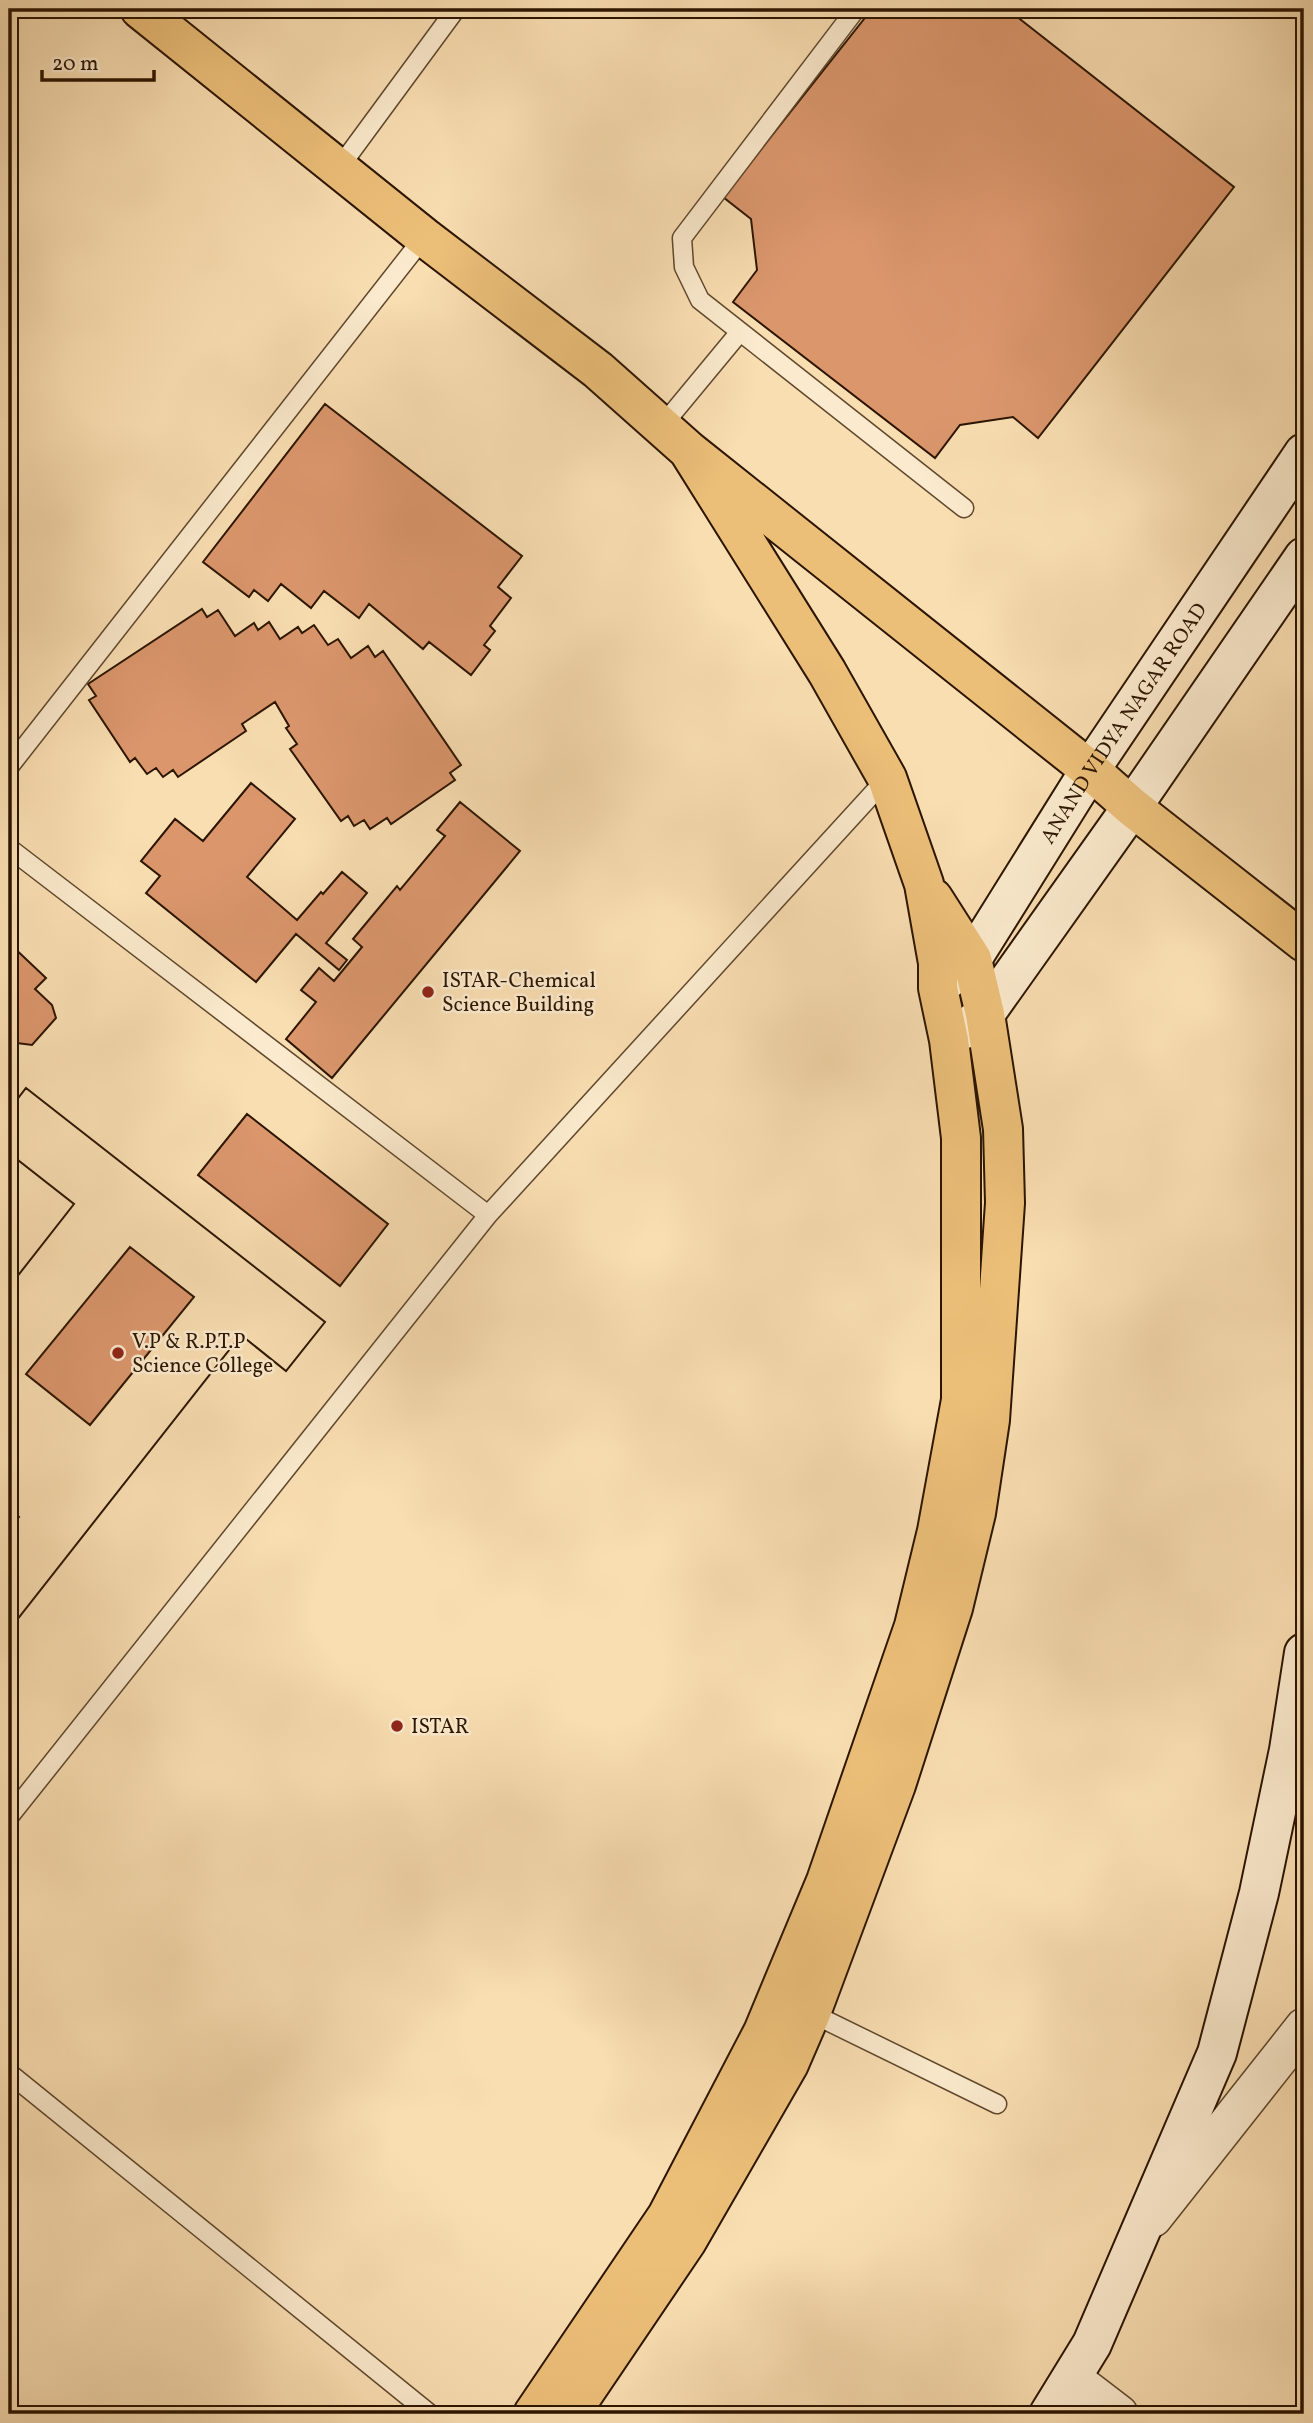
<svg xmlns="http://www.w3.org/2000/svg" width="1313" height="2423" font-family="Vollkorn,serif">
  <rect width="100%" height="100%" fill="#f9deb2"/>
  <filter id="stains"><feTurbulence type="fractalNoise" baseFrequency=".00286" numOctaves="4"/><feColorMatrix values="0 0 0 0 .2 0 0 0 0 .09 0 0 0 0 .02 0 0 0 .5 -.17"/></filter>
  <radialGradient id="worn" r=".72"><stop offset=".6" stop-color="#630" stop-opacity="0"/><stop offset="1" stop-color="#630" stop-opacity=".3"/></radialGradient>
  <path fill="#db966c" stroke="#2c1500" stroke-width="2" fill-rule="evenodd" d="M872 9H1007L1234 187 1038 438 1013 417 960 425 935 458 733 302 757 270 751 219 723 197Z
    M325 404 522 556 498 587 511 598 490 626 495 631 484 645 490 650 471 675 429 642 423 649 369 604 359 618 324 591 311 608 281 584 268 601 254 590 249 597 203 562Z
    M202 609 207 617 218 610 235 636 254 623 258 630 269 622 280 639 298 627 302 633 314 625 328 645 338 639 351 658 368 646 375 657 383 651 461 765 450 773 455 780 391 824 387 818 370 829 364 820 354 826 348 816 341 821 290 749 297 744 286 728 289 726 275 702 242 724 246 731 178 777 173 770 163 777 156 768 147 774 135 758 130 762 89 700 96 696 88 684Z
    M251 783 295 819 247 877 297 920 321 892 323 894 342 872 367 893 326 943 347 960 339 970 296 934 256 982 146 893 160 876 141 861 175 819 203 841Z
    M460 802 520 851 332 1078 286 1039 316 1002 301 990 319 968 334 981 362 947 353 939 397 886 400 890 445 836 437 830Z
    M9 943 46 978 35 989 52 1005 56 1018 32 1045 17 1043 9 1036Z
    M26 1088 325 1322 286 1371 241 1335 9 1630V1530L19 1517 9 1509V1287L74 1204 9 1153V1110ZM130 1247 194 1297 90 1425 26 1374Z
    M26 1088 325 1322 286 1371 241 1335 9 1630V1287L74 1204 9 1153V1110Z
    M247 1114 388 1224 340 1286 198 1175Z"/>
  <g fill="none" stroke-linecap="round" stroke-linejoin="round">
    <g stroke="#5f472c" stroke-width="21">
      <path id="lane" d="M856 9 682 238 684 267 700 300 964 508
        M339 168 456 9
        M662 426 739 333
        M9 767 424 237
        M9 848 488 1215 9 1817
        M488 1215 887 778
        M811 2013 997 2104
        M9 2073 430 2414"/>
    </g>
    <g stroke="#5f472c" stroke-width="40">
      <path id="street" d="M1153 2218 1304 2027
        M1072 2378 1119 2414"/>
    </g>
    <g stroke="#2c1500" stroke-width="42">
      <g id="secondary">
        <path id="s1" d="M947 980 972 959 1090 770 1304 453"/>
        <path d="M965 1029 985 1014 1132 807 1304 557"/>
        <path d="M1049 2414 1092 2344 1217 2053 1259 1893 1289 1750 1304 1653"/>
      </g>
    </g>
    <g stroke="#2c1500" stroke-width="42">
      <path id="primary" d="M140 9 424 237 598 370 688 450 1090 770 1132 807 1304 942
        M533 2414 667 2216 763 2032 826 1881 914 1626 937 1531 961 1400V1138L949 1040 938 988V963L924 884 887 778 827 672 688 450
        M570 2414 687 2241 789 2064 811 2013 896 1785 953 1608 976 1513 990 1420 1005 1203 1003 1129 985 1014 972 959 933 898"/>
    </g>
    <use href="#lane" stroke="#fbeacd" stroke-width="18"/>
    <use href="#street" stroke="#fbeacd" stroke-width="37"/>
    <use href="#secondary" stroke="#fbeacd" stroke-width="38"/>
    <use href="#primary" stroke="#ecbf79" stroke-width="38"/>
  </g>
  <g fill="#8f2418" stroke="#fbeacd" stroke-width="2.5">
    <circle cx="428" cy="992" r="7"/>
    <circle cx="118" cy="1353" r="7"/>
    <circle cx="397" cy="1726" r="7"/>
  </g>
  <g text-anchor="middle" stroke-width="5" stroke-linejoin="round" paint-order="stroke">
    <g font-size="21" fill="#2c1500" stroke="#fbeacd">
      <text dy="7" stroke="none"><textPath href="#s1" startOffset="313">ANAND VIDYA NAGAR ROAD</textPath></text>
    </g>
    <g font-size="21" fill="#2c1500" stroke="#fbeacd" text-anchor="start">
      <text x="442" y="987">ISTAR-Chemical<tspan x="442" dy="24">Science Building</tspan></text>
      <text x="132" y="1348">V.P &amp; R.P.T.P<tspan x="132" dy="24">Science College</tspan></text>
      <text x="411" y="1733">ISTAR</text>
    </g>
  </g>
  <rect width="1313" height="2423" fill="none" stroke="#f9deb2" stroke-width="35"/>
  <rect x="10" y="10" width="1292" height="2402" fill="none" stroke="#2c1500" stroke-width="3.5"/>
  <rect x="18" y="18" width="1278" height="2388" fill="none" stroke="#2c1500" stroke-width="2"/>
  <path d="M42 70v10h112v-10" fill="none" stroke="#2c1500" stroke-width="3.5"/>
  <text x="52" y="70" font-size="21" fill="#2c1500" stroke="#fbeacd" stroke-width="5" paint-order="stroke">20 m</text>
  <rect width="100%" height="100%" filter="url(#stains)"/>
  <rect width="100%" height="100%" fill="url(#worn)"/>
</svg>
